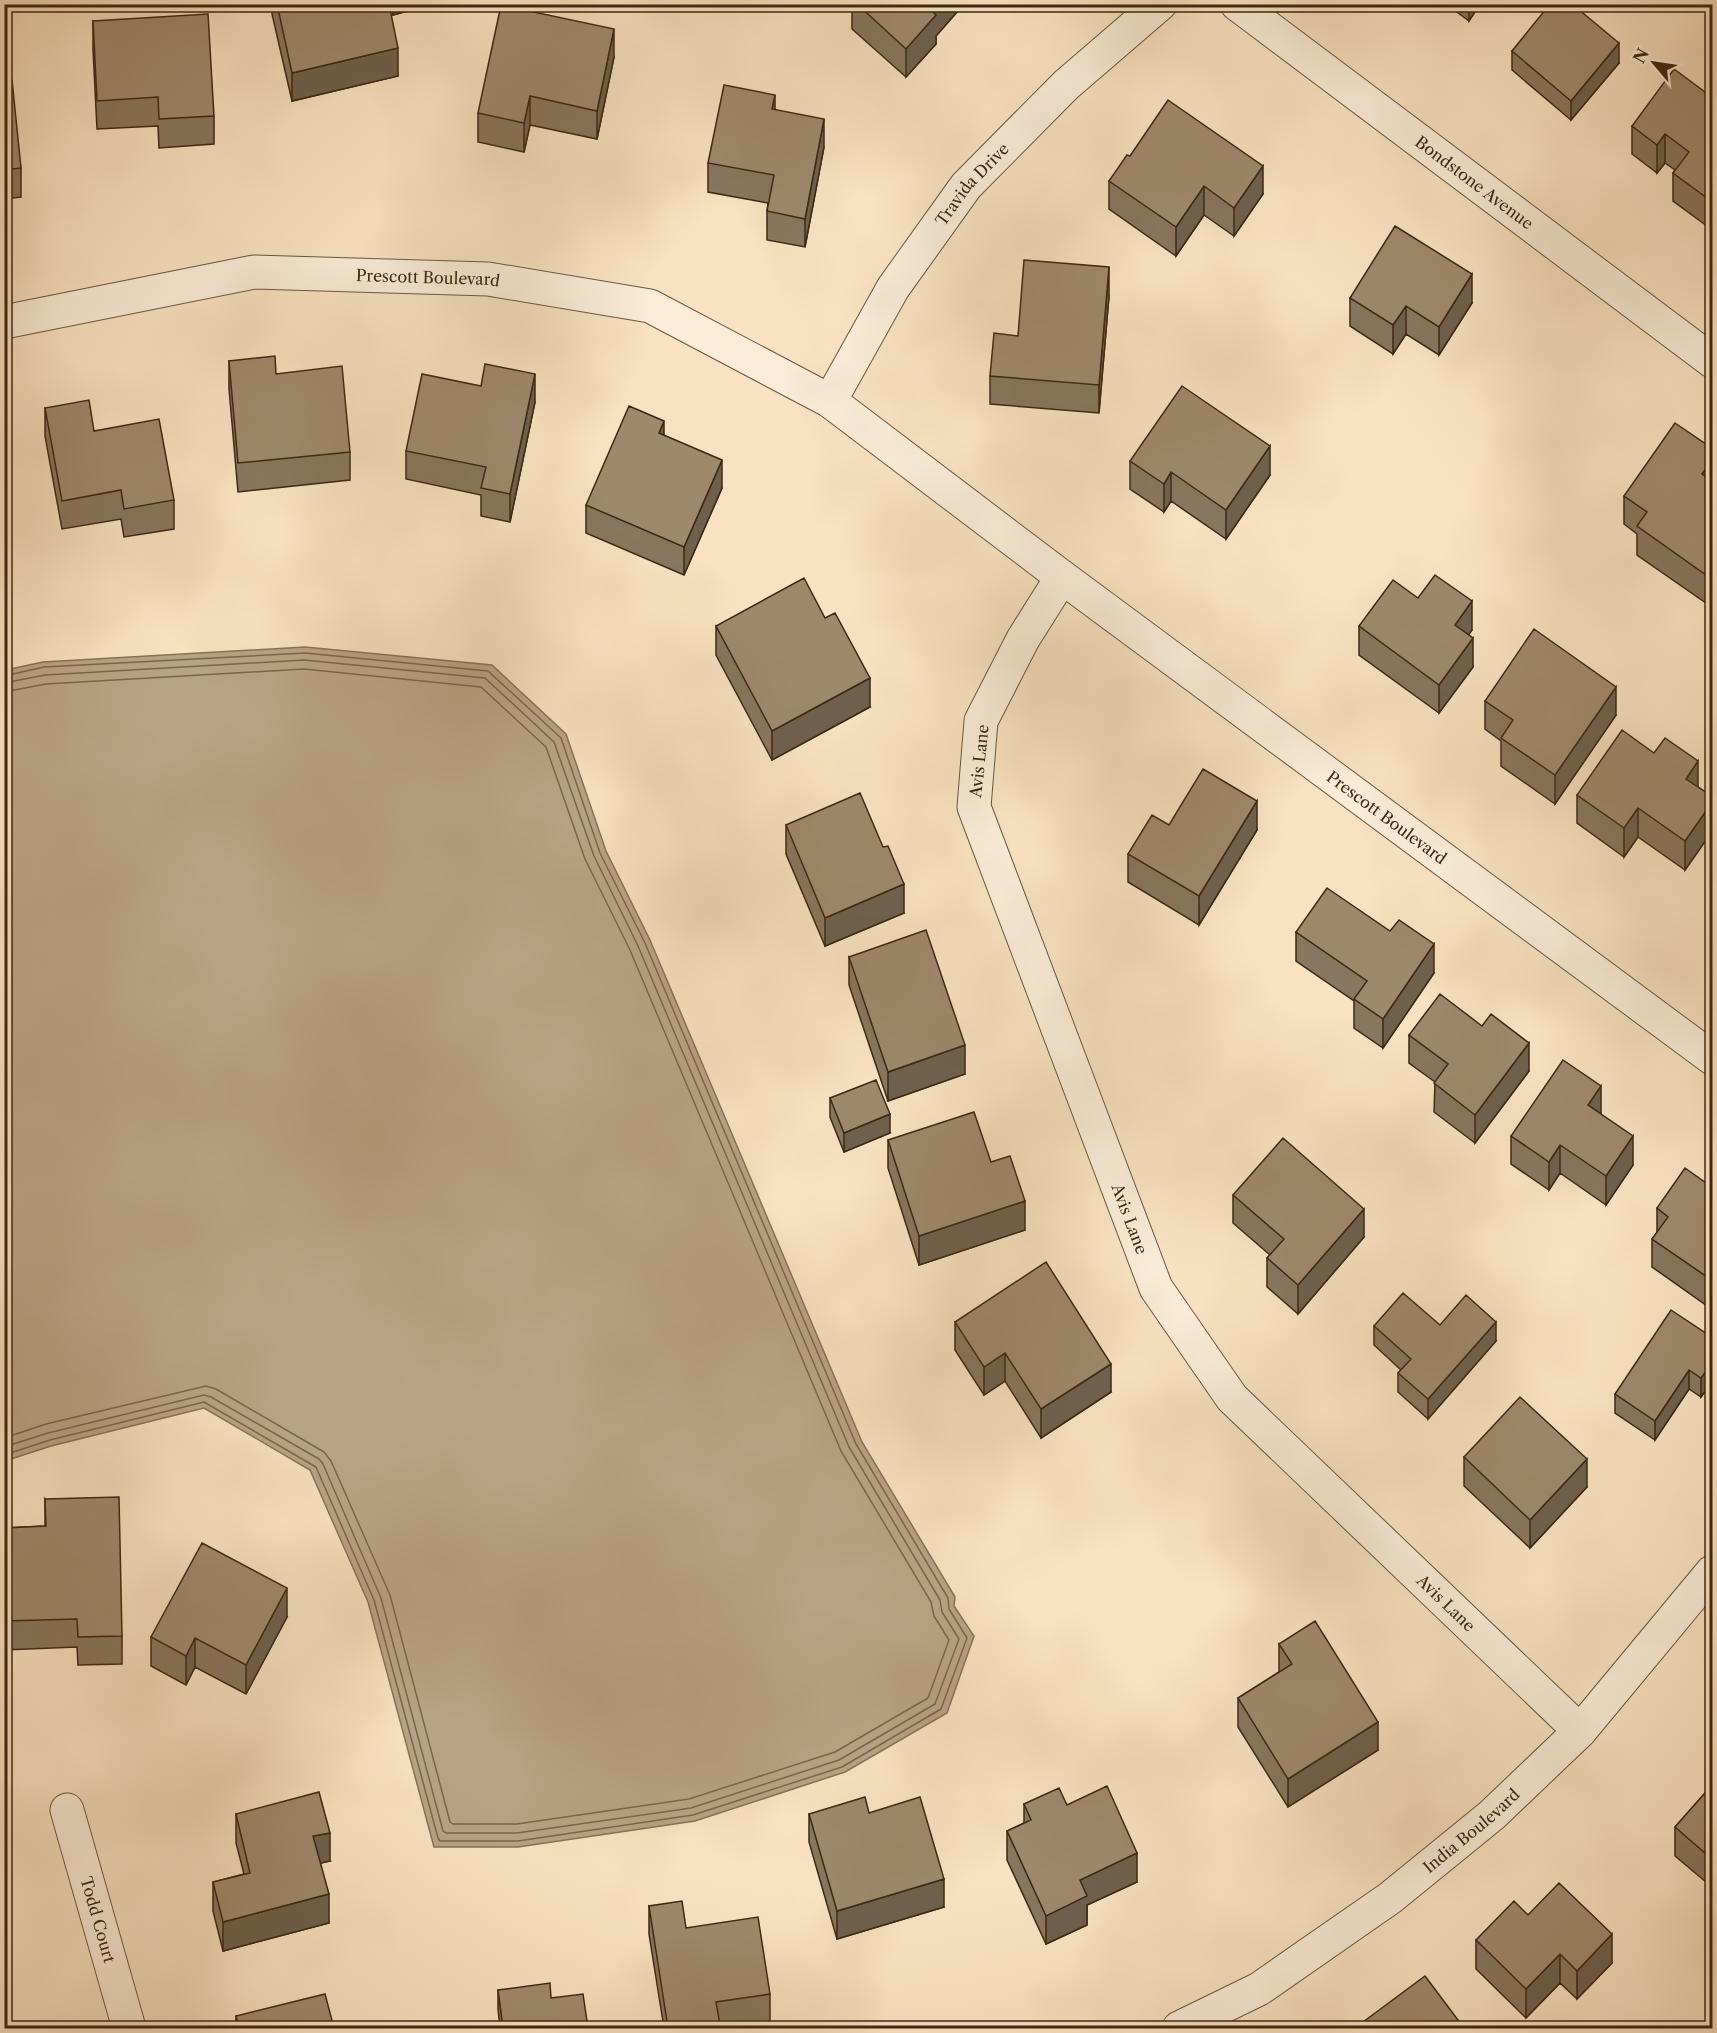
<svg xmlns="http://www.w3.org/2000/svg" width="1717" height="2033" font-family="'Libre Caslon Text',serif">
  <rect width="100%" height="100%" fill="#f8e2c1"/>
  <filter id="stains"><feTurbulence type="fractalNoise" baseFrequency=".00333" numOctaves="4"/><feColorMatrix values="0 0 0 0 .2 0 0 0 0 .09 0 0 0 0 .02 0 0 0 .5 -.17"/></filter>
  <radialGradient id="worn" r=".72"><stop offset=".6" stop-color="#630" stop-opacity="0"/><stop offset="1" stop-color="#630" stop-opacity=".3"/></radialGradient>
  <path fill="#b8a386" stroke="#877258" stroke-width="1.5" d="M305 647 492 665 566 734 606 851 650 940 862 1442 955 1597 954 1606 974 1636 947 1713 845 1772 695 1821 518 1847H434L368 1602 310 1470 204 1408 51 1446 5 1461V670L43 662Z"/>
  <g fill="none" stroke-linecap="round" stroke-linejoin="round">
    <path stroke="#7a664c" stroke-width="1.5" d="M4 676 44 667 305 653 488 671 561 738 600 853 645 943 856 1444 948 1598 949 1609 967 1638 941 1709 842 1767 693 1815 518 1841H440L438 1838 374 1600 316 1467 204 1402 50 1440 4 1455
      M4 683 45 675 304 660 485 678 554 742 594 856 638 946 849 1447 940 1600 942 1612 959 1639 935 1704 839 1760 691 1808 517 1833H446L443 1831 381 1598 323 1464 319 1459 211 1397 204 1395 48 1433 4 1447
      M4 692 46 684 304 669 481 687 546 747 585 859 630 950 841 1451 931 1602 934 1616 949 1640 928 1698 835 1752 689 1799 517 1824H453L450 1822 390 1595 331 1461 324 1452 216 1389 206 1386 46 1424 4 1438"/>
    <g stroke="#6c563e" stroke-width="35">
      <g id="minor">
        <path id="s1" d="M1237 4 1712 361"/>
        <path id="s2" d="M4 322 254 272 488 279 650 306 830 401 1062 577 1712 1058"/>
        <path id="s3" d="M830 401 893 288 966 186 1066 85 1160 4"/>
        <path id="s4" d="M1062 577 1023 639 981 721 974 807 1156 1288 1232 1398 1580 1731"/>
        <path id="s5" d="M67 1810 129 2028"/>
      </g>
    </g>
    <g stroke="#6c563e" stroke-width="35">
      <g id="tertiary">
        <path id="s6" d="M1179 2028 1259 1989 1390 1898 1492 1815 1580 1731 1712 1572"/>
      </g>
    </g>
    <use href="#minor" stroke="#faecd7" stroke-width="33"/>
    <use href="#tertiary" stroke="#faecd7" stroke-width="33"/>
  </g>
  <path fill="#88765e" stroke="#3d2812" stroke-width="1.5" d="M272 4H389L398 76 292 101 272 14Z
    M390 4H433L393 15Z
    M852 4H964L936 36V44L906 77 852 29Z
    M1446 4H1480L1469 21Z
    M93 21 214 116V144L159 148 158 126 97 129 93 50Z
    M1512 51 1619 63 1571 120 1512 70Z
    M614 57 597 139 530 125 524 152 478 142V113Z
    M4 80 21 168V197L4 199Z
    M1713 98V219L1707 226 1673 201V173L1675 170 1665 163 1657 173 1632 154V126Z
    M775 109 824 147 805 247 767 240V211L768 203 708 192V163Z
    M1130 156 1263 194 1234 236 1204 215 1176 256 1109 209V181Z
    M1109 296 1099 413 990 404V376L1018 336Z
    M1350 298 1472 303 1439 355 1406 334 1393 354 1350 326Z
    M229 361 276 374 350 452V480L238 492 229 389Z
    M535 402 510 522 481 516V495L406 479V451Z
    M45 408 94 431 174 500V529L124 537 121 519 62 529 45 436Z
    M664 435 722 488 684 575 586 533V505Z
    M1713 449V595L1706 603 1637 555V534L1624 524V496Z
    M1130 461 1270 475 1226 539 1171 501 1164 512 1130 489Z
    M1418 598 1472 630 1468 635 1473 667 1439 713 1359 655V626Z
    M716 626 870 707 772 760 716 655Z
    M1485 701 1616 715 1555 804 1501 766V741L1485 729Z
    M1698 787 1713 797V830L1685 870 1638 837 1624 857 1577 823V795Z
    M786 825 904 913 825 946 786 854Z
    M1169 825 1257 830 1199 925 1128 882V854Z
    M1713 866V899L1710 897V869Z
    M1296 932 1434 973 1383 1048 1354 1028V1001L1296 961Z
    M849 957 965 1074 888 1101 849 985Z
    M1409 1035 1529 1071 1475 1143 1434 1112 1435 1082 1409 1063Z
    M830 1098 890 1133 844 1152 830 1117Z
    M1601 1114 1633 1165 1606 1205 1560 1173 1549 1190 1511 1164V1136Z
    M888 1140 991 1162 1025 1230 919 1265 888 1168Z
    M1713 1188V1310L1652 1267V1239L1657 1233V1208Z
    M1233 1195 1364 1237 1298 1314 1267 1287V1258L1270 1255 1233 1223Z
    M955 1322 1111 1392 1041 1438 1005 1381 984 1395 955 1350Z
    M1440 1325 1496 1341 1428 1419 1398 1392V1373L1401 1370 1374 1345V1326Z
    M1713 1338V1381L1701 1397 1689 1389 1655 1440 1615 1413V1394Z
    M1464 1457 1587 1487 1530 1548 1464 1486Z
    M45 1499 122 1636V1664L78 1665 77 1647 4 1650V1528L45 1526Z
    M287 1617 246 1694 195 1667 186 1685 151 1666V1637Z
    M1279 1644 1378 1750 1288 1807 1238 1727V1698L1279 1672Z
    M1713 1784V1888L1675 1856V1827Z
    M1024 1804 1067 1805 1137 1882 1087 1905V1925L1046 1944 1007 1860V1831L1024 1823Z
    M869 1813 944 1907 837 1939 809 1842V1814Z
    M236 1814 330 1861 320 1863 329 1923 223 1951 213 1911V1882L244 1874 236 1843Z
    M649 1906 686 1928 770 1994V2022L730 2028H664L649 1934Z
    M1528 1915 1612 1963 1577 1999 1560 1983 1526 2018 1476 1969V1940Z
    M498 1990 551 1998 588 2028H500L498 2009Z
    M236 2016 334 2028H236Z"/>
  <path fill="#6f604c" stroke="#3d2812" stroke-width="1.5" d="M393 4H433L393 15Z
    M938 4H964L936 36V44L906 77V49L932 11Z
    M1469 4H1480L1469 21Z
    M614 29V57L597 139V111Z
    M1619 43V63L1571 120V101Z
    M398 48V76L292 101V73Z
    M775 95V123L772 109Z
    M530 96V125L524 152V123Z
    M824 119V147L805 247V219Z
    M1665 134V163L1657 173V145Z
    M1263 166V194L1234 236V208Z
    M1204 186V215L1176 256V227Z
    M1713 190V219L1707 226V198Z
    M1109 267V296L1099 413V385Z
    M1472 274V303L1439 355V327Z
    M1406 306V334L1393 354V325Z
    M535 374V402L510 522V494Z
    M664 421V450L659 433Z
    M1270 446V475L1226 539V510Z
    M1713 459V488L1702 474Z
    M722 460V488L684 575V547Z
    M1171 472V501L1164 512V484Z
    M1713 566V595L1706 603V575Z
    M1472 601V630L1455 654V625Z
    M1473 638V667L1439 713V685Z
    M870 678V707L772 760V731Z
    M1616 687V715L1555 804V775Z
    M1698 761V790L1686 779Z
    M1257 801V830L1199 925V896Z
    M1713 801V830L1685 870V841Z
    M1638 808V837L1624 857V828Z
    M904 884V913L825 946V918Z
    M1434 944V973L1383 1048V1019Z
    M1529 1043V1071L1475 1143V1115Z
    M965 1045V1074L888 1101V1072Z
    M1601 1086V1114L1588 1105Z
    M890 1114V1133L844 1152V1133Z
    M1633 1136V1165L1606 1205V1176Z
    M1560 1145V1173L1549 1190V1162Z
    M1025 1201V1230L919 1265V1236Z
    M1364 1209V1237L1298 1314V1285Z
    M1496 1322V1341L1428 1419V1399Z
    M1005 1353V1381L984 1395V1367Z
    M1713 1362V1381L1701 1397V1378Z
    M1111 1364V1392L1041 1438V1409Z
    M1689 1370V1389L1655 1440V1421Z
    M1587 1459V1487L1530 1548V1520Z
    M287 1588V1617L246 1694V1665Z
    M195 1638V1667L186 1685V1656Z
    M1378 1722V1750L1288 1807V1779Z
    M330 1833V1861L313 1865V1836Z
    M1137 1853V1882L1087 1905V1925L1046 1944V1916L1080 1880Z
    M944 1879V1907L837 1939V1911Z
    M329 1894V1923L223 1951V1922Z
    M1612 1934V1963L1577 1999V1971Z
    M1560 1954V1983L1526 2018V1989Z"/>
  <path fill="#9e896d" stroke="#3d2812" stroke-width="1.5" d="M277 4H389L398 48 292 73Z
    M857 4H938L932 11 936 15 906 49Z
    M1550 4H1572L1619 43 1571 101 1512 51Z
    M501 5 614 29 597 111 530 96 524 123 478 113Z
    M208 14 214 116 159 119 158 97 97 101 93 21Z
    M1674 69 1713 98V190L1707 198 1673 173 1689 152 1665 134 1657 145 1632 126Z
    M4 80H12L21 168 4 170Z
    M724 85 775 95 772 109 824 119 805 219 767 211 774 175 708 163Z
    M1168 100 1263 166 1234 208 1204 186 1176 227 1109 181 1127 155 1130 156Z
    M1395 226 1472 274 1439 327 1406 306 1393 325 1350 298Z
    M1024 260 1109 267 1099 385 990 376 994 333 1018 336Z
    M275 356 276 374 342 366 350 452 238 463 229 361Z
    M485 364 535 374 510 494 481 488 486 467 406 451 422 374 481 386Z
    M1182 386 1270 446 1226 510 1171 472 1164 484 1130 461Z
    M89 400 94 431 159 419 174 500 124 509 121 490 62 501 45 408Z
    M629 406 664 421 659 433 722 460 684 547 586 505Z
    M1675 423 1713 449V459L1702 474 1713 481V566L1706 575 1637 526 1647 512 1624 496Z
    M1435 575 1472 601 1455 625 1473 638 1439 685 1359 626 1393 580 1418 598Z
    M804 578 825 618 835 613 870 678 772 731 716 626Z
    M1534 629 1616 687 1555 775 1501 738 1513 720 1485 701Z
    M1622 730 1654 753 1665 738 1698 761 1686 779 1713 797V801L1685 841 1638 808 1624 828 1577 795Z
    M1203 769 1257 801 1199 896 1128 854 1152 815 1169 825Z
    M860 793 883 847 888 846 904 884 825 918 786 825Z
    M1327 888 1390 931 1399 920 1434 944 1383 1019 1354 999 1367 981 1296 932Z
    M926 930 965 1045 888 1072 849 957Z
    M1440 994 1482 1026 1491 1014 1529 1043 1475 1115 1434 1083 1448 1064 1409 1035Z
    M1563 1060 1601 1086 1588 1105 1633 1136 1606 1176 1560 1145 1549 1162 1511 1136Z
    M876 1080 890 1114 844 1133 830 1098Z
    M974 1112 991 1162 1010 1156 1025 1201 919 1236 888 1140Z
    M1283 1138 1364 1209 1298 1285 1267 1258 1284 1239 1233 1195Z
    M1685 1168 1713 1188V1281L1652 1239 1668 1217 1657 1208Z
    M1046 1262 1111 1364 1041 1409 1005 1353 984 1367 955 1322Z
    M1403 1293 1440 1325 1466 1295 1496 1322 1428 1399 1398 1373 1411 1359 1374 1326Z
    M1671 1310 1713 1338V1362L1701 1378 1689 1370 1655 1421 1615 1394Z
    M1520 1397 1587 1459 1530 1520 1464 1457Z
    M119 1497 122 1636 78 1637 77 1619 4 1621V1528L46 1526 45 1499Z
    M202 1543 287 1588 246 1665 195 1638 186 1656 151 1637Z
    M1315 1621 1378 1722 1288 1779 1238 1698 1292 1664 1279 1644Z
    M1713 1784V1860L1675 1827Z
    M1107 1786 1137 1853 1080 1880 1087 1896 1046 1916 1007 1831 1031 1820 1024 1804 1059 1788 1067 1805Z
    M319 1792 330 1833 313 1836 329 1894 223 1922 213 1882 250 1873 236 1814Z
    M865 1797 869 1813 920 1797 944 1879 837 1911 809 1814Z
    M1559 1883 1612 1934 1577 1971 1560 1954 1526 1989 1476 1940 1514 1901 1528 1915Z
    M682 1901 686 1928 758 1917 770 1994 716 2002 720 2025 697 2028H668L649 1906Z
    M1425 1976 1464 2028H1355Z
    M550 1983 551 1998 583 1994 588 2028H503L498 1990Z
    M325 1994 334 2028H239L236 2016Z"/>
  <g text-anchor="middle" stroke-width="4.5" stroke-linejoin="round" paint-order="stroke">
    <g font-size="16" fill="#3d2812" stroke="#faecd7">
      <text dy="6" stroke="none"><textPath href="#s1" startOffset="297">Bondstone Avenue</textPath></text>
      <text dy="6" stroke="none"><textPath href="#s3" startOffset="260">Travida Drive</textPath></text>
      <text dy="6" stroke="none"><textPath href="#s2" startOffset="429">Prescott Boulevard</textPath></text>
      <text transform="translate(979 761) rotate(-84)" y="6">Avis Lane</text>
      <text dy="6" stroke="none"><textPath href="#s2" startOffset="1552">Prescott Boulevard</textPath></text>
      <text dy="6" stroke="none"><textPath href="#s4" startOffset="692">Avis Lane</textPath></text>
      <text dy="6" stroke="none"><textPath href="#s4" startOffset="1196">Avis Lane</textPath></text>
      <text dy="6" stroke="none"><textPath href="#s6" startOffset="354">India Boulevard</textPath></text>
      <text dy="6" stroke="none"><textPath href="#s5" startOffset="114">Todd Court</textPath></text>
    </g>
  </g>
  <rect width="1717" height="2033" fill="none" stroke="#f8e2c1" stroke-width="24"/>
  <rect x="6" y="6" width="1705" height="2021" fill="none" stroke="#3d2812" stroke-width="3"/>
  <rect x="12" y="12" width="1693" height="2009" fill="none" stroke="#3d2812" stroke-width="1.5"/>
  <g transform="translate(1654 63) rotate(299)" stroke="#faecd7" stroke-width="4.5" paint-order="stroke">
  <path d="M0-4.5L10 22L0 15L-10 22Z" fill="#3d2812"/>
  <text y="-9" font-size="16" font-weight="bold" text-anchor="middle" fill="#3d2812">N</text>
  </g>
  <rect width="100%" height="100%" filter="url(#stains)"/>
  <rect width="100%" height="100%" fill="url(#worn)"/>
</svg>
